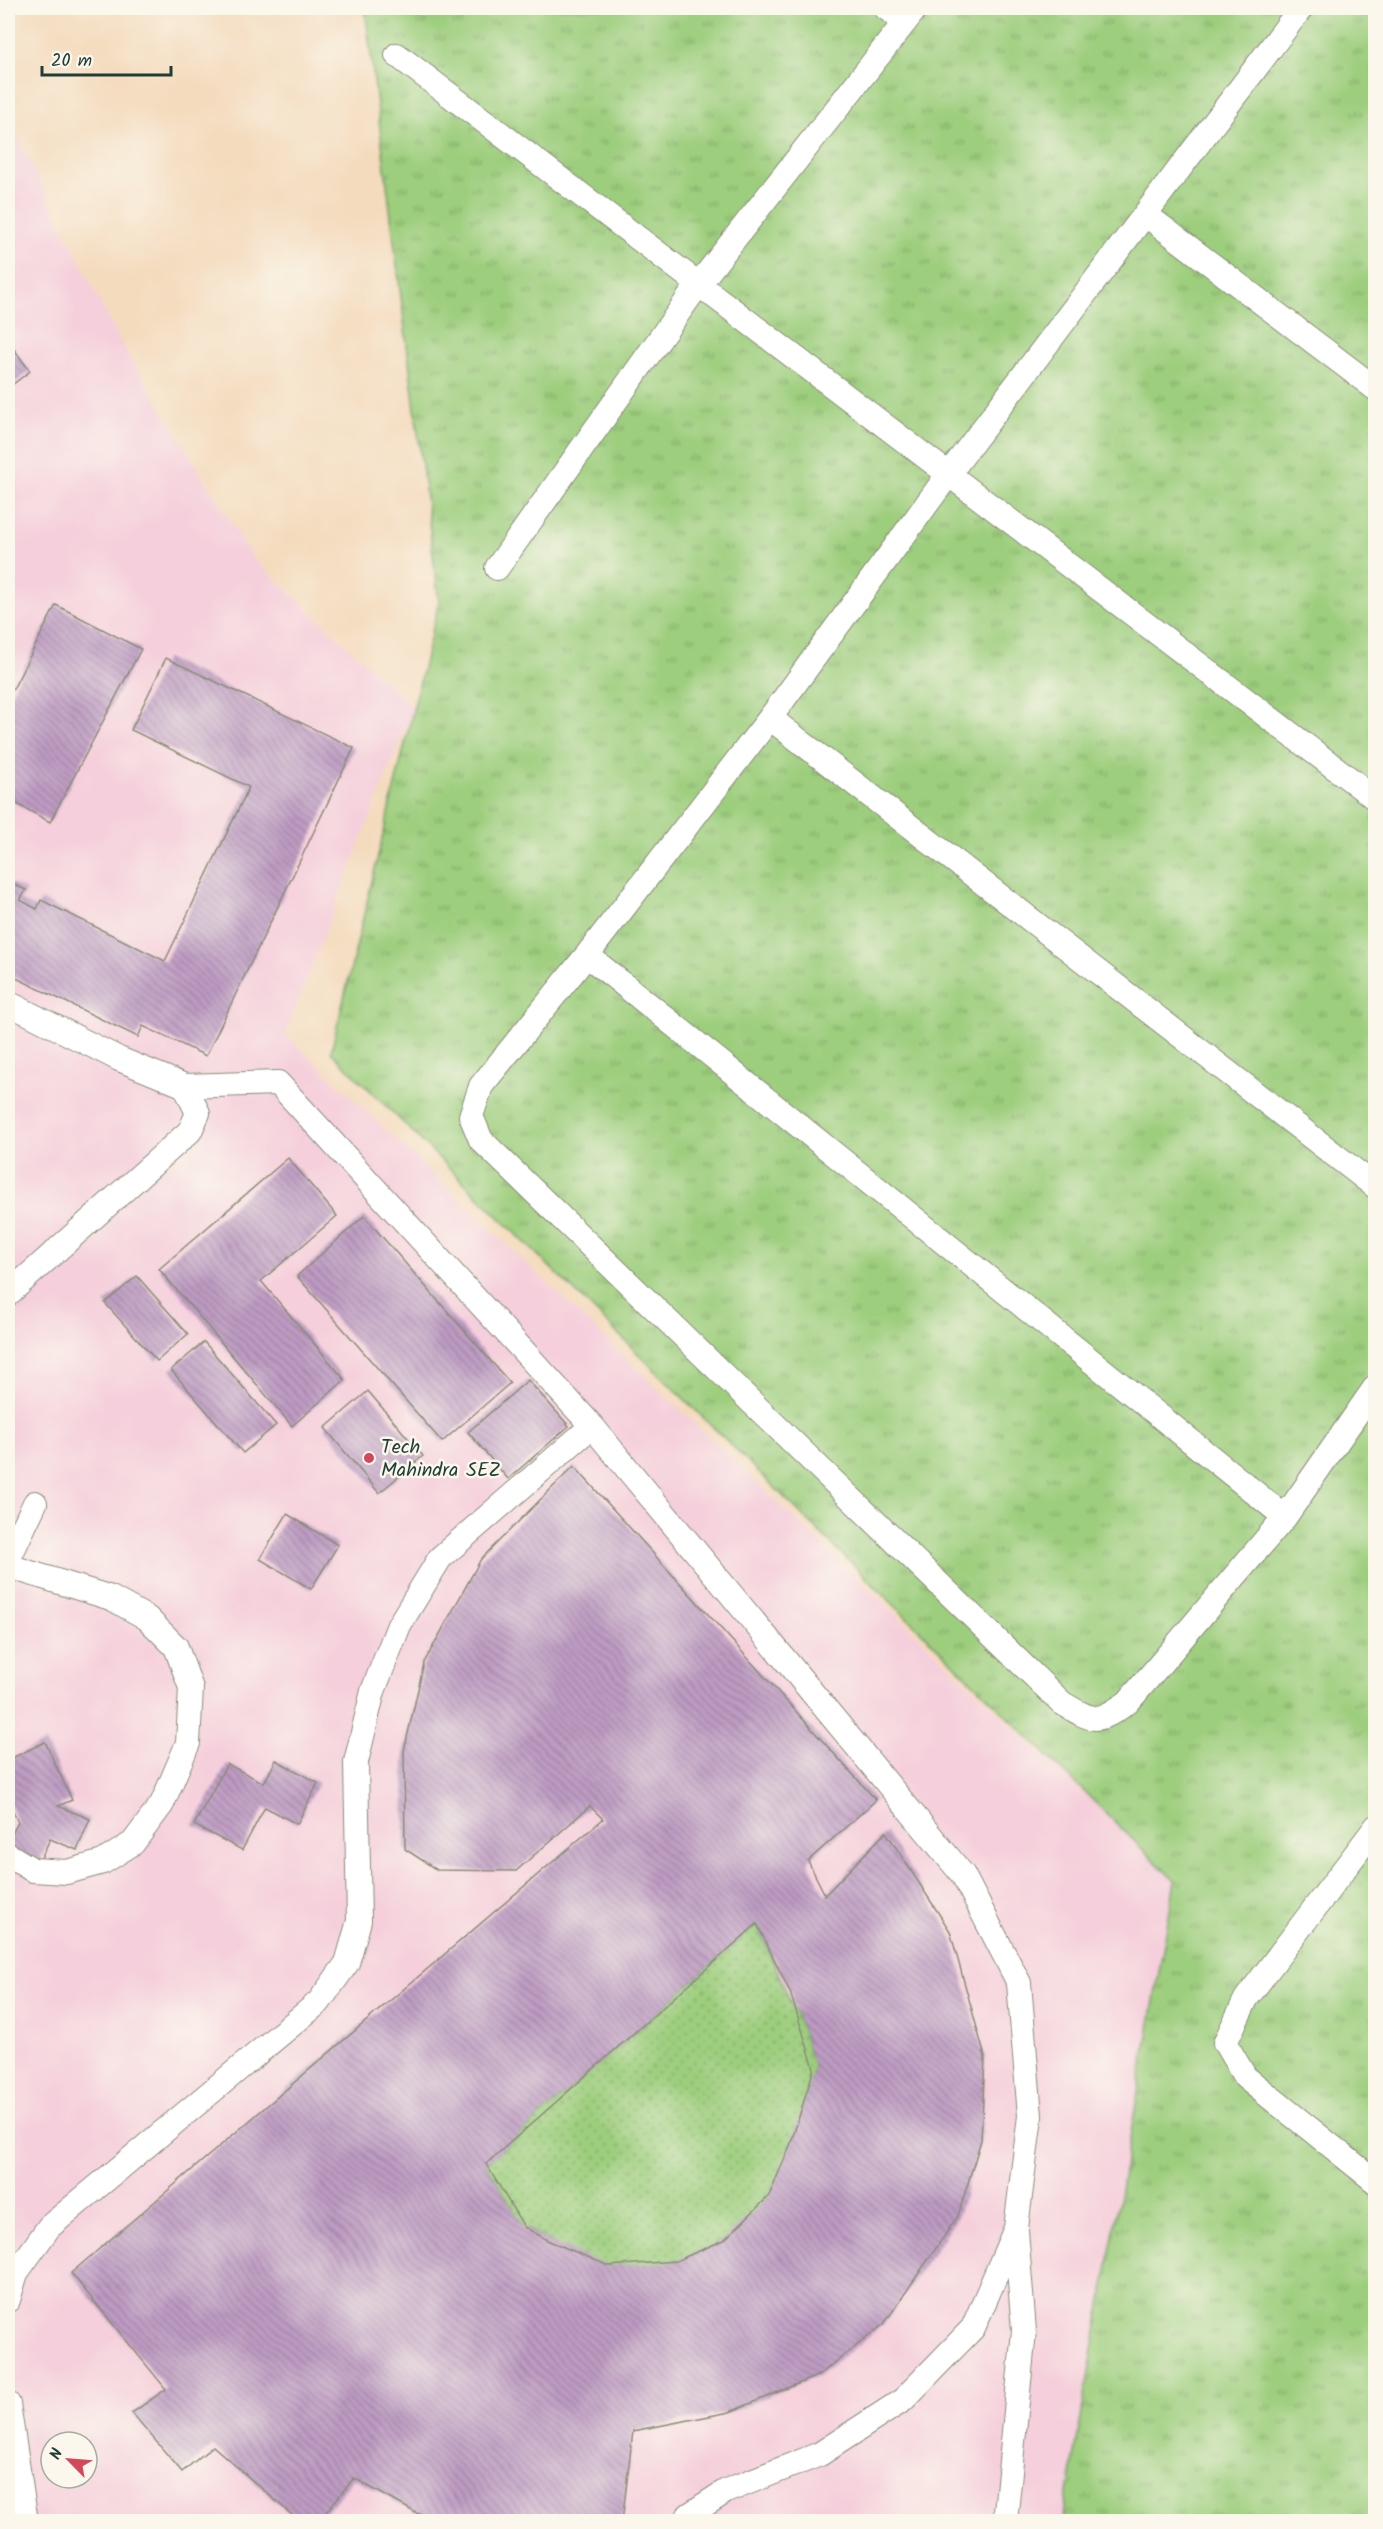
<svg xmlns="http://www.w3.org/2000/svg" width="1383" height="2529" font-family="Kalam,sans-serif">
  <defs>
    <pattern id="grass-tufts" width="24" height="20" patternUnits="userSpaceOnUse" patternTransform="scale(1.5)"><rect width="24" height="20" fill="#9dce7d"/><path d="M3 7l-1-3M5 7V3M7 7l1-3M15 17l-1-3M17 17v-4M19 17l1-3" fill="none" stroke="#7fa867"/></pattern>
    <pattern id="park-dots" width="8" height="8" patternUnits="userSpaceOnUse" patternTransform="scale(1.5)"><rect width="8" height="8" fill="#9dce7d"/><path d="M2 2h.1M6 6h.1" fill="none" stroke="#7fa867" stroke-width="1.8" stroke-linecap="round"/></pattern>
    <pattern id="building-back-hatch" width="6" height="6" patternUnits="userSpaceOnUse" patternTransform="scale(1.5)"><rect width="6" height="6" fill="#be9bc3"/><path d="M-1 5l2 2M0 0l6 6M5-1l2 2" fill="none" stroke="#9a809f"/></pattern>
  </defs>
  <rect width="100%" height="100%" fill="#fbf7ec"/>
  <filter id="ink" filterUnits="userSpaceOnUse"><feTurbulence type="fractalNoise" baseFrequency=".0167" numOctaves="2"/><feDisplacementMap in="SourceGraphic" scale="12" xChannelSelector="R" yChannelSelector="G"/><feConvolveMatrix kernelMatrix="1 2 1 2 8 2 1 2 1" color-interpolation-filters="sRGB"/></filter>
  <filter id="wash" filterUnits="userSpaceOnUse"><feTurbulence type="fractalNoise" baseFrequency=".008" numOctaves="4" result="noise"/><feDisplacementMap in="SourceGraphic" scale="24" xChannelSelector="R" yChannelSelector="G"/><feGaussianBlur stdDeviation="1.35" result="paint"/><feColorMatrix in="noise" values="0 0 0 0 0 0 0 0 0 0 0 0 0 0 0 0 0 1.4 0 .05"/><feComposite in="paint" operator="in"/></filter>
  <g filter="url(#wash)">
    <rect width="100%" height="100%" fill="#f4dbbe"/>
    <path fill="#f5cfdb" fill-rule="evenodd" d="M8 120 118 337 251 556 413 708 285 1034 1176 1881 1065 2521H8ZM51 2442H87V2478H51Z"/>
    <path fill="url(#grass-tufts)" stroke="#5e8658" stroke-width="1.5" d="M365 8H1375V2521H1063L1175 1881 331 1052 439 602Z"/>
    <path fill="url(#park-dots)" stroke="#5e8658" stroke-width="1.5" d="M757 1924 800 2024 814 2068 791 2151 769 2196 735 2234 689 2258 630 2274 566 2251 524 2227 486 2164Z"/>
    <g id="blocks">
      <path fill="url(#building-back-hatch)" fill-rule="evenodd" d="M8 341 30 371 8 388Z
        M56 605 141 649 50 822 8 799V699Z
        M166 658 354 748 206 1056 143 1026 138 1037 8 974V962L12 954 8 952V882L26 890 20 900 37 909 41 900 165 961 249 787 131 730Z
        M288 1158 337 1216 261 1281 345 1380 292 1426 159 1269Z
        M364 1216 510 1383 442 1442 297 1276Z
        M137 1276 188 1334 157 1361 105 1303Z
        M204 1342 276 1425 243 1453 171 1370Z
        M528 1380 569 1426 508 1479 468 1432Z
        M368 1391 423 1456 379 1493 325 1428Z
        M574 1466 876 1800 808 1861 825 1895 886 1832 950 1931 985 2057 981 2140 958 2216 884 2324 819 2375 730 2412 633 2431 622 2522H453L416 2513 354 2478 318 2522H300L213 2446 182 2472 132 2413 166 2389 71 2273 603 1819 590 1806 516 1871 437 1870 405 1849 404 1751 424 1663 481 1559ZM757 1924 790 1992 814 2068 791 2143 769 2196 724 2240 676 2261 609 2266 547 2240 524 2227 486 2164Z
        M287 1514 338 1545 311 1589 260 1559Z
        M45 1742 72 1800 58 1806 90 1819 77 1850 50 1839 37 1867 8 1851V1842L18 1822 8 1801V1760Z
        M276 1760 318 1783 297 1824 265 1807 242 1850 194 1825 227 1764 264 1783Z"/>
    </g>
  </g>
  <g filter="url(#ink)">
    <use href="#blocks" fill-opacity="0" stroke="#8a8c79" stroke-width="1.5"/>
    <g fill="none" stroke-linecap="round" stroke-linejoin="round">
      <g stroke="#8a8c79" stroke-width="26">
        <path id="service" d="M886 8 905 21
          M1301 8 948 475 770 718 587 955 481 1086 471 1116 481 1140 1062 1703C1094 1722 1097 1724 1128 1702L1285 1517 1376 1386
          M397 55 1376 799
          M1146 215 1376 389
          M497 568 698 285 916 8
          M770 718 1376 1187
          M587 955 1285 1517
          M8 1003 119 1059 185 1086 278 1083 592 1426 963 1875 1019 1983 1030 2116 1016 2228 973 2328 903 2400 820 2454 726 2491 689 2515 686 2522
          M8 1294 190 1131 198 1113 185 1086
          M8 1560 35 1503
          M8 1566 111 1598 147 1618 176 1647 191 1688 188 1743 162 1804 133 1843 103 1862 67 1872 33 1870 8 1855
          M1376 1827 1246 1999 1225 2043 1245 2077 1376 2182
          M8 2300 16 2273 49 2227 319 2002 347 1963 359 1921 356 1762 373 1691 399 1625 440 1558 592 1426
          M8 2404 26 2522
          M1005 2522 1024 2331 1016 2231"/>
      </g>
      <use href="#service" stroke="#fff" stroke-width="24"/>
    </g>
  </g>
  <circle fill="#d1495b" stroke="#fbf7ec" stroke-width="2" cx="369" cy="1458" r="6"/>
  <g text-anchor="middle" stroke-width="5" stroke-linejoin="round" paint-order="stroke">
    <g font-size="20" fill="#1f3d34" stroke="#fbf7ec" text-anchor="start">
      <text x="381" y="1453">Tech<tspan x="381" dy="23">Mahindra SEZ</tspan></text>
    </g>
  </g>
  <rect width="1383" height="2529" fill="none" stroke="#fbf7ec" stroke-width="30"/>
  <g transform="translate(69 2460) rotate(295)"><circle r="28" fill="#fbf7ec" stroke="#a3ada2" stroke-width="1.5"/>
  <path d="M0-4.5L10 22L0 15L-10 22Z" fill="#d1495b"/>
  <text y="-9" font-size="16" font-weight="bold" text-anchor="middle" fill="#1f3d34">N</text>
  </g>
  <path d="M42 66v9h129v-9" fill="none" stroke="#1f3d34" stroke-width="3"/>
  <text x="51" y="66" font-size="18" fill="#1f3d34" stroke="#fbf7ec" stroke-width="4.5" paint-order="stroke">20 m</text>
</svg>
